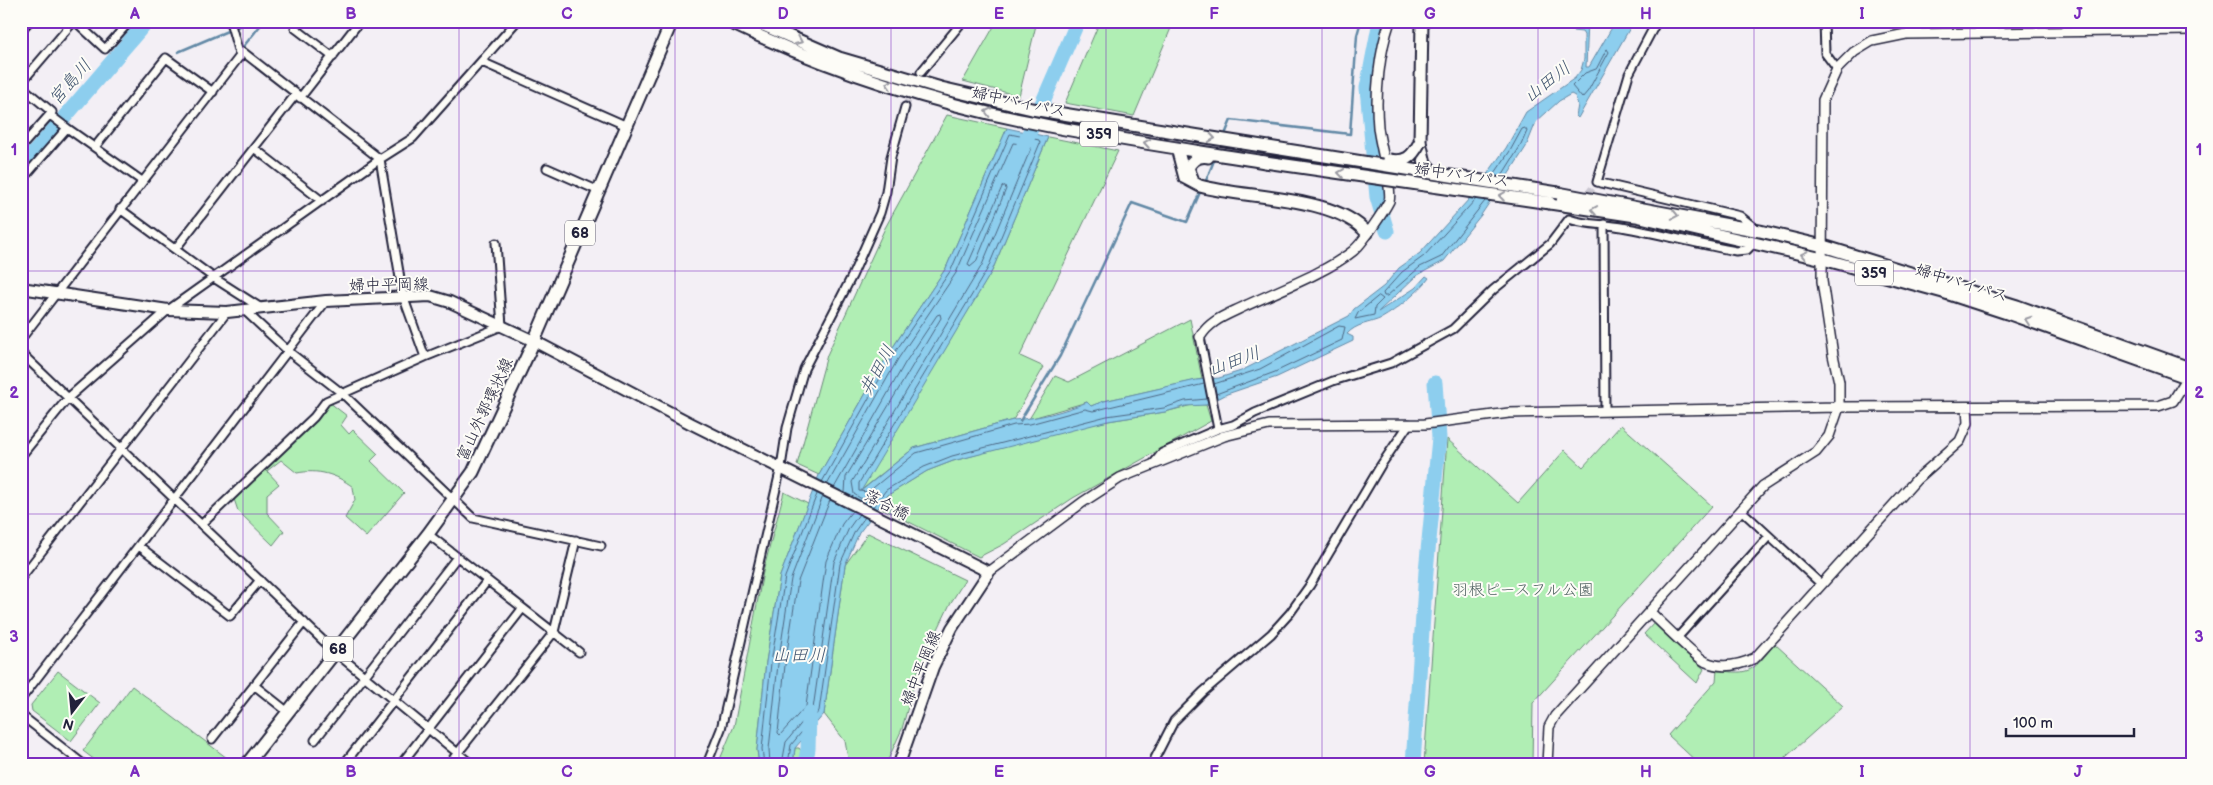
<svg xmlns="http://www.w3.org/2000/svg" width="2213" height="785" font-family="'Balsamiq Sans','Klee One',sans-serif">
  <rect width="100%" height="100%" fill="#f3eff5"/>
  <filter id="ink" filterUnits="userSpaceOnUse"><feTurbulence type="fractalNoise" baseFrequency=".02" numOctaves="2"/><feDisplacementMap in="SourceGraphic" scale="10" xChannelSelector="R" yChannelSelector="G"/><feConvolveMatrix kernelMatrix="1 2 1 2 8 2 1 2 1" color-interpolation-filters="sRGB"/></filter>
  <g filter="url(#ink)">
    <path fill="#b0eeb4" stroke="#698878" d="M997 21H1037L1019 96 963 81Z
      M1100 21H1174L1134 116 1065 103Z
      M947 115 1007 128 946 268 889 353 819 475 797 465 827 355 885 228Z
      M1048 137 1118 151 1020 356 1044 367 1013 420 914 448 859 492 992 271Z
      M1190 319 1202 379 1104 401 1091 406 1087 402 1029 419 1055 376 1069 382Z
      M329 402 347 416 341 425 349 434 353 430 378 454 371 461 404 493 366 537 345 518 355 500 353 487C336 474 318 469 297 473L281 460 267 471 279 484 267 494V513L284 531 273 545 238 511 233 496 321 405Z
      M1196 404 1206 405 1211 421 1073 498 1004 544 979 557 879 507 888 495 927 471 953 461 1068 430 1108 421 1165 412Z
      M1621 425 1712 506 1533 703 1532 764H1424L1447 439 1518 503 1565 450 1583 467Z
      M784 492 808 504 780 576 766 662 757 750 759 764H718L734 726 763 572Z
      M868 533 965 580 950 604 917 673 902 729 886 764H849L845 741 824 714 845 565Z
      M1654 623 1704 669 1697 683 1644 634Z
      M1775 644 1843 706 1778 764H1699L1668 735 1716 681 1717 670C1752 676 1753 670 1775 644Z
      M58 671 100 703 71 741 32 711 31 705Z
      M132 686 231 761 229 764H100L83 751Z
      M795 748H799L811 764H793Z"/>
    <path fill="#8dceee" stroke="#6289a6" d="M1578 21H1588L1586 67H1589L1614 24 1618 21H1634L1578 118 1576 116 1578 105 1575 96 1571 94 1559 101 1536 122 1526 147 1510 172 1481 215 1444 261 1416 276 1378 312 1415 288 1426 276 1429 278C1421 290 1395 311 1382 318 1369 324 1357 323 1347 334L1353 337V341L1277 377 1227 394 1206 405 1186 406 1165 412 1108 421 953 461 927 471 888 495 859 533 845 565 824 714 795 748 793 764H759L757 750 766 662 780 576 819 475 889 353 946 268 1007 128 1048 137 992 271 861 491 914 448 1013 420C1039 418 1063 412 1087 402L1091 406 1104 401 1196 380 1219 378 1241 371 1349 316 1354 309 1384 286 1399 268 1420 253 1470 198 1506 148 1526 112 1575 78 1581 70 1584 59V35L1582 32 1573 31Z"/>
    <g fill="none" stroke-linecap="round" stroke-linejoin="round">
      <path stroke="#4d6783" stroke-width="1" d="M1607 49 1609 52 1588 91 1582 98 1572 86 1585 73 1596 69Z
        M1493 176 1510 151 1522 129 1525 128 1527 131 1521 145 1501 177
        M1005 186 1006 189 976 262 970 267 968 264 1002 187Z
        M1476 199 1424 256 1402 272 1383 293 1384 296H1387L1420 267 1441 257 1485 201
        M1379 296 1383 299 1375 307 1374 315 1355 319 1358 313Z
        M1214 384 1260 369 1339 326 1345 327 1342 340 1275 372 1216 394
        M822 482 893 355 951 270 1010 134 1039 140 1040 143 988 268 859 483V491L868 492 916 453 1014 425 1030 424 1085 409 1093 411 1204 384
        M827 485 898 359 956 273 1013 143 1030 145 1031 148 982 265 852 482 854 494 860 498 867 500V504
        M834 488 905 363 937 315 940 314 941 318 846 477 845 493
        M830 500 798 581 785 665 778 733 780 735 806 706 826 561 842 524 852 511
        M873 507 886 490 924 467 952 456 1107 416 1164 408 1185 401 1207 399
        M764 764 762 749 771 663 785 577 817 494
        M770 764 769 749 778 664 791 579 823 496
        M782 764 786 742 813 709 834 562 849 528 859 514
        M788 764 791 745 819 711 840 564 855 531 865 517"/>
      <path stroke="#6289a6" stroke-width="2.5" d="M243 47 264 21
        M178 52 251 21
        M1224 137 1231 120 1350 134 1357 35 1361 21
        M1205 183 1215 158
        M1020 421 1060 356 1132 203 1187 222 1201 190"/>
      <path stroke="#8dceee" stroke-width="15" d="M1380 21 1367 88 1377 197 1387 231
        M1021 152 1078 21
        M21 168 147 21
        M805 764 808 749 809 713
        M1413 764 1426 571 1439 438 1435 383"/>
      <path stroke="#c9c6d0" stroke-width="7" stroke-dasharray="7 3.5" stroke-linecap="butt" d="M905 107 913 91
        M1569 219 1597 182"/>
      <g stroke="#22223b" stroke-width="11">
        <path id="minor" d="M75 21 105 49 130 21
          M233 21 231 25 240 57
          M1657 21 1629 74 1597 182 1740 216 1755 228
          M1824 21 1825 53 1837 69
          M295 28 333 57
          M482 62 627 126
          M921 72 963 21
          M21 83 74 21
          M21 86 52 112 21 147
          M300 98 360 21
          M50 115 67 128
          M95 147 166 58 213 92
          M254 148 322 201
          M547 168 599 191
          M21 181 67 128 142 181
          M120 209 214 278 261 308
          M1604 224 1605 411
          M176 248 296 94
          M244 310 288 351 343 394 473 518 601 546
          M21 339 243 52 380 159 403 296 425 357
          M21 353 335 652 471 764
          M1218 429 1233 425 1255 413 1333 381 1391 363 1453 329 1493 290 1550 244 1569 219C1585 225 1605 224 1622 227 1660 234 1698 244 1736 251L1747 250 1753 244
          M21 456 68 398 168 310 380 159 413 138 517 21
          M1154 463 1162 453 1218 429 1200 337
          M1741 510 1821 584
          M202 524 314 417 326 401 425 357 502 326 496 243
          M428 534 579 652
          M139 546 230 616 260 580
          M21 578 227 312
          M1678 637 1769 536
          M254 685 288 712
          M21 699 326 301
          M21 715 83 764
          M212 739 304 622
          M315 740 457 557
          M344 764 487 581
          M401 764 522 609
          M449 764 554 632 576 540
          M707 764 721 729 781 467 787 428 804 369 852 276 880 213 886 192 891 157 905 107
          M1152 764 1174 721 1203 692 1271 634 1290 613 1310 585 1381 465 1409 424"/>
      </g>
      <g stroke="#22223b" stroke-width="12">
        <path id="tertiary" d="M1200 337C1210 320 1227 315 1245 306 1277 291 1327 272 1353 251 1362 244 1384 211 1389 201 1393 191 1379 141 1378 127 1375 93 1379 53 1390 21
          M989 572 1083 502 1120 478 1224 436 1269 425 1425 424 1509 413 1839 407 2158 406 2173 401 2191 372
          M1650 612C1662 623 1694 656 1706 662 1722 669 1740 665 1755 658L1916 480 1960 441 1968 423 1967 407
          M1547 764 1549 727 1555 716 1763 486 1816 452 1829 436 1839 407V382L1833 355 1822 281 1823 100 1837 69 1854 52 1872 41 1906 34 2192 30"/>
      </g>
      <g stroke="#22223b" stroke-width="14">
        <path id="secondary" d="M21 288 168 310 227 312 326 301 430 296 450 302 534 341 690 423 989 572 952 628 933 667 899 764"/>
      </g>
      <g stroke="#22223b" stroke-width="15">
        <path id="primary" d="M247 764 428 534 473 472 534 341 672 21"/>
      </g>
      <g stroke="#22223b" stroke-width="15">
        <path id="trunk" d="M727 21C821 66 922 100 1025 121 1104 138 1185 149 1265 162
          M754 21 839 58 941 88 1032 109 1268 147
          M1422 21 1420 142 1425 163 1435 174
          M1177 148 1185 178 1200 186C1246 199 1335 195 1367 233
          M1192 178 1188 168C1192 160 1199 155 1208 157
          M1558 193 1760 231 1823 246 2017 306 2192 369
          M1550 203 1636 216 1823 259 1943 292 2007 313 2192 379"/>
      </g>
      <use href="#minor" stroke="#fdfcf7" stroke-width="7"/>
      <use href="#tertiary" stroke="#fdfcf7" stroke-width="9"/>
      <use href="#secondary" stroke="#fdfcf7" stroke-width="10"/>
      <use href="#primary" stroke="#fdfcf7" stroke-width="11"/>
      <use href="#trunk" stroke="#fdfcf7" stroke-width="11"/>
      <g stroke="#22223b" stroke-width="4.5">
        <path id="rail" d="M21 35 34 21"/>
      </g>
      <use href="#rail" stroke="#fdfcf7" stroke-width="2.5" stroke-dasharray="8" stroke-linecap="butt"/>
      <g stroke="#22223b" stroke-width="15" stroke-linecap="butt">
        <path id="trunk-bridge" d="M1268 147 1558 193
          M1389 160C1406 163 1412 157 1420 142
          M1265 162 1550 203"/>
      </g>
      <use href="#trunk-bridge" stroke="#fdfcf7" stroke-width="11"/>
    </g>
    <defs><path id="oneway-chevron" d="M-2-3.5L2.5 0L-2 3.5" fill="none" stroke-width="1.6" stroke-linecap="round" stroke-linejoin="round" transform="scale(1.25)"/></defs>
    <g stroke="#9a9aa2">
      <use href="#oneway-chevron" transform="translate(799 41) rotate(23)"/>
      <use href="#oneway-chevron" transform="translate(889 84) rotate(-163)"/>
      <use href="#oneway-chevron" transform="translate(988 112) rotate(-166)"/>
      <use href="#oneway-chevron" transform="translate(1212 138) rotate(9)"/>
      <use href="#oneway-chevron" transform="translate(1147 143) rotate(-170)"/>
      <use href="#oneway-chevron" transform="translate(1341 173) rotate(-172)"/>
      <use href="#oneway-chevron" transform="translate(1502 196) rotate(-172)"/>
      <use href="#oneway-chevron" transform="translate(1594 210) rotate(-171)"/>
      <use href="#oneway-chevron" transform="translate(1675 215) rotate(11)"/>
      <use href="#oneway-chevron" transform="translate(1804 255) rotate(-167)"/>
      <use href="#oneway-chevron" transform="translate(2028 320) rotate(-161)"/>
    </g>
  </g>
  <path fill="none" stroke="#7b2cbf" stroke-width="1" stroke-opacity="0.55" d="M243 21V764M459 21V764M675 21V764M891 21V764M1106 21V764M1322 21V764M1538 21V764M1754 21V764M1970 21V764M21 271H2192M21 514H2192"/>
  <g text-anchor="middle" stroke-width="4" stroke-linejoin="round" paint-order="stroke">
    <g fill="#fdfcf7" stroke="#646373" stroke-width="1">
      <rect x="1080" y="121.5" width="38" height="25" rx="4"/>
      <rect x="565" y="220.5" width="30" height="25" rx="4"/>
      <rect x="1855" y="260.5" width="38" height="25" rx="4"/>
      <rect x="323" y="636.5" width="30" height="25" rx="4"/>
    </g>
    <g font-size="15" font-weight="bold" fill="#22223b">
      <text x="1099" y="139">359</text>
      <text x="580" y="238">68</text>
      <text x="1874" y="278">359</text>
      <text x="338" y="654">68</text>
    </g>
    <g font-size="16" fill="#22223b" stroke="#fdfcf7">
      <text transform="translate(1019 101) rotate(12)" y="6">婦中バイパス</text>
      <text transform="translate(1462 174) rotate(8)" y="6">婦中バイパス</text>
      <text transform="translate(1962 282) rotate(17)" y="6">婦中バイパス</text>
      <text transform="translate(389 284) rotate(-1)" y="6">婦中平岡線</text>
      <text transform="translate(484 409) rotate(-65)" y="6">富山外郭環状線</text>
      <text transform="translate(887 504) rotate(27)" y="6">落合橋</text>
      <text transform="translate(920 668) rotate(-68)" y="6">婦中平岡線</text>
    </g>
    <g font-size="16" fill="#4d5f5f" stroke="#fdfcf7">
      <text x="1523" y="595">羽根ピースフル公園</text>
    </g>
    <g font-size="18" font-style="italic" fill="#425671" stroke="#fdfcf7">
      <text transform="translate(70 82) rotate(-49)" y="6">宮島川</text>
      <text transform="translate(1547 82) rotate(-38)" y="6">山田川</text>
      <text transform="translate(1234 361) rotate(-20)" y="6">山田川</text>
      <text transform="translate(877 370) rotate(-61)" y="6">井田川</text>
      <text x="799" y="661">山田川</text>
    </g>
  </g>
  <rect width="2213" height="785" fill="none" stroke="#fdfcf7" stroke-width="55"/>
  <g transform="translate(72 712) rotate(196)" stroke="#fdfcf7" stroke-width="4" paint-order="stroke">
  <path d="M0-4L9 19L0 12L-9 19Z" fill="#22223b"/>
  <text y="-8" font-size="14" font-weight="bold" text-anchor="middle" fill="#22223b">N</text>
  </g>
  <path d="M2006 728v8h128v-8" fill="none" stroke="#22223b" stroke-width="2.5"/>
  <text x="2013" y="728" font-size="15" fill="#22223b" stroke="#fdfcf7" stroke-width="4" paint-order="stroke">100 m</text>
  <rect x="28" y="28" width="2158" height="730" fill="none" stroke="#7b2cbf" stroke-width="2"/>
  <g font-size="16" text-anchor="middle" font-weight="bold" fill="#7b2cbf">
    <text x="135" y="19">A</text>
    <text x="351" y="19">B</text>
    <text x="567" y="19">C</text>
    <text x="783" y="19">D</text>
    <text x="999" y="19">E</text>
    <text x="1214" y="19">F</text>
    <text x="1430" y="19">G</text>
    <text x="1646" y="19">H</text>
    <text x="1862" y="19">I</text>
    <text x="2078" y="19">J</text>
    <text x="14" y="155">1</text>
    <text x="2199" y="155">1</text>
    <text x="14" y="398">2</text>
    <text x="2199" y="398">2</text>
    <text x="14" y="642">3</text>
    <text x="2199" y="642">3</text>
    <text x="135" y="777">A</text>
    <text x="351" y="777">B</text>
    <text x="567" y="777">C</text>
    <text x="783" y="777">D</text>
    <text x="999" y="777">E</text>
    <text x="1214" y="777">F</text>
    <text x="1430" y="777">G</text>
    <text x="1646" y="777">H</text>
    <text x="1862" y="777">I</text>
    <text x="2078" y="777">J</text>
  </g>
</svg>
